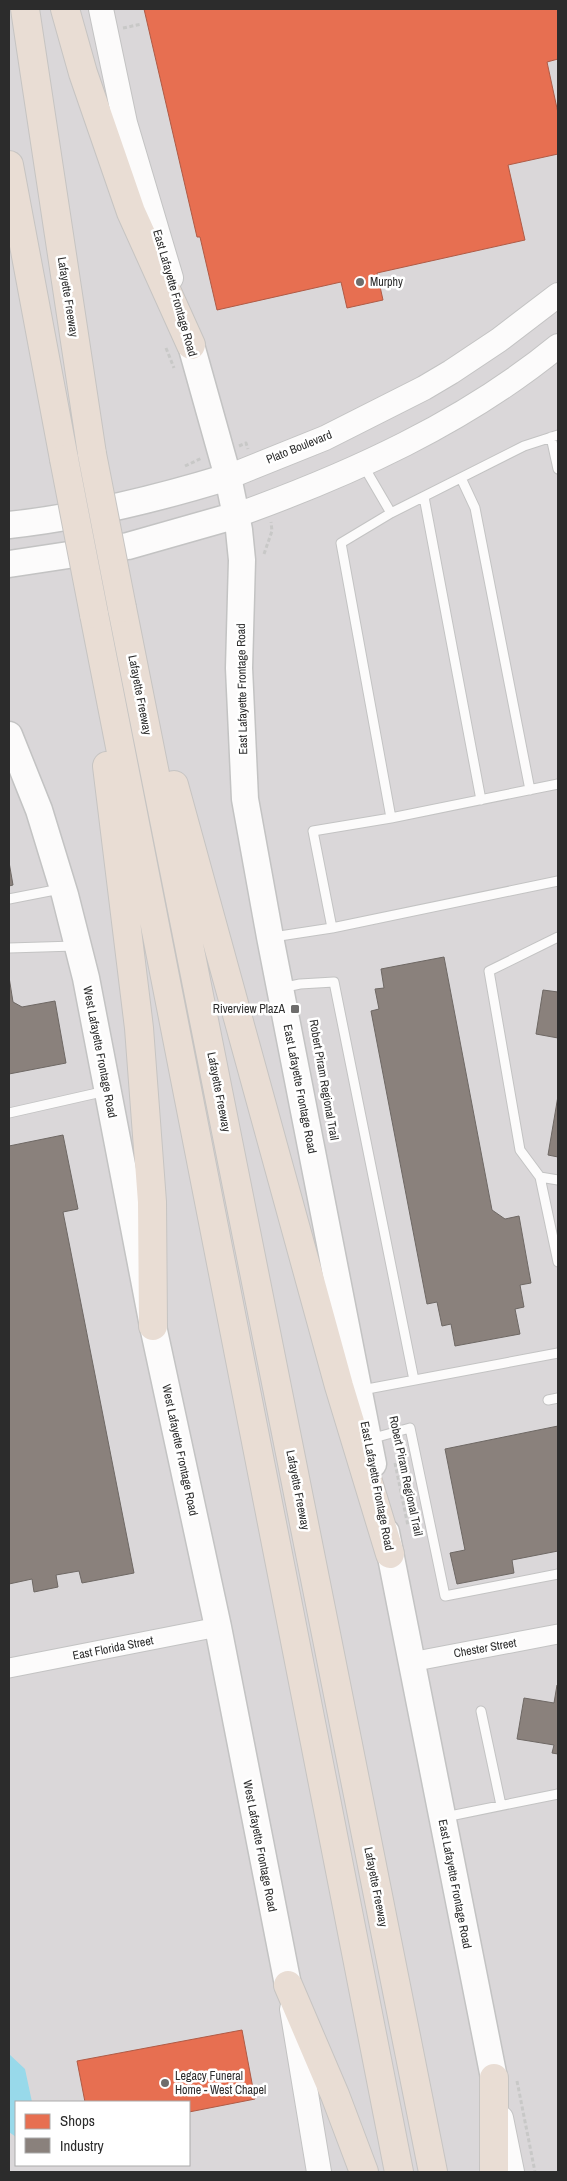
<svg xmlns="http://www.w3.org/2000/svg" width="567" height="2181" font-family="'Archivo Narrow',sans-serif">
  <rect width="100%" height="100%" fill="#eae6e2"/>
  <path fill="#dad7d9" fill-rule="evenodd" d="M9 9H558V2172H9ZM16 2102H189V2165H16Z"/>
  <path fill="#98d9ea" d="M9 2054 25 2069 32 2102H16V2137L9 2132Z"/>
  <path fill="#e76f51" stroke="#af5b46" d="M144 9H558V59L547 62 558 113V154L508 165 525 240 377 273 383 300 347 308 341 282 217 310 200 237H197Z
    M242 2030 255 2099 189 2112V2102H85L77 2061Z"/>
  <path fill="#8a817c" stroke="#6e6864" d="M9 862 13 885 9 886Z
    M444 957 492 1210 505 1219 519 1216 531 1283 520 1285 524 1307 515 1309 520 1334 455 1346 451 1324 442 1326 437 1302 427 1304 371 1011 379 1009 375 989 384 988 381 969Z
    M9 977 13 1002 22 1007 55 1001 66 1063 9 1074Z
    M543 990 558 992V1038L536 1034Z
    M558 1096V1157L548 1155Z
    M63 1135 78 1209 63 1212 134 1573 82 1583 79 1571 56 1575 58 1587 34 1592 32 1579 9 1584V1146Z
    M558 1426V1551L512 1560 514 1573 457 1584 450 1553 465 1550 445 1449Z
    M557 1685H558V1754L552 1753 554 1745 517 1739 524 1698 554 1703Z"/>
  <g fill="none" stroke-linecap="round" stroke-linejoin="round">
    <g stroke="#c3c3c3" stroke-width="11">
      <path id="service" d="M551 437 558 469
        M363 465 391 513 341 543 391 818 313 831 332 928 558 881
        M461 478 475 508 530 790
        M424 497 481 800
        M391 513 524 446 558 435
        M391 818 558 784
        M9 899 60 889
        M273 937 332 928
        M558 937 489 971 520 1150 540 1177 558 1262
        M9 948 75 946
        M281 988 300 984 334 982 414 1380
        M9 1113 106 1091
        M540 1177 558 1180
        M362 1390 558 1353
        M548 1400 558 1398
        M370 1439 410 1428 445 1596 558 1574
        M481 1711 501 1805
        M445 1817 558 1794"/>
    </g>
    <g stroke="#c3c3c3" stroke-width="21">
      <path id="minor" d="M411 1662 558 1634
        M9 1668 218 1627"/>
    </g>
    <g stroke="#c3c3c3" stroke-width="26">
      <path id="tertiary" d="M101 9 125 123 171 278
        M228 477 325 438 424 388 451 372 499 340 558 295
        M237 515C351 474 464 423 558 346
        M292 2009 319 2172
        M501 2118 512 2172"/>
    </g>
    <g stroke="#c3c3c3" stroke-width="29">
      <path id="secondary" d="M191 345 228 477 239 530 242 560 239 668 245 799 270 937 373 1464
        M9 525C84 517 156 499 228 477
        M9 564 128 546 237 515
        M9 735 39 810 65 895 86 978 153 1326 218 1627 288 1985
        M386 1532 494 2078"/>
    </g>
    <g stroke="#c6c4c2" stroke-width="30">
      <path id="motorway" d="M25 9 92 454
        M65 9 83 73 131 212 191 345
        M9 165 64 459
        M122 608 433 2172
        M94 614 399 2172
        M107 766 139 1028 152 1202 153 1326
        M174 785 339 1386 390 1554
        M288 1985 335 2095 364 2172
        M494 2078V2172"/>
    </g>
    <path stroke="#c8c8c7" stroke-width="3" stroke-dasharray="4 2.5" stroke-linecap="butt" d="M123 28 142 24
      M166 348 174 368
      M239 446 246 443 248 449
      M185 466 202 458
      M264 554 272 531 271 522
      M395 1463 408 1526
      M517 2081 535 2172"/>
    <use href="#service" stroke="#fcfbfb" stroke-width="9"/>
    <use href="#minor" stroke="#fcfbfb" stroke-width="19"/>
    <use href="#tertiary" stroke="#fcfbfb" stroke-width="24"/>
    <use href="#secondary" stroke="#fcfbfb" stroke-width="26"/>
    <use href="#motorway" stroke="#e9ddd4" stroke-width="28"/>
    <g stroke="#c6c4c2" stroke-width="30" stroke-linecap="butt">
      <path id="motorway-bridge" d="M92 454 122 608
        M64 459 94 614"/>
    </g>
    <use href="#motorway-bridge" stroke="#e9ddd4" stroke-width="28"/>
  </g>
  <g fill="#6e6d6c" stroke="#fff" stroke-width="2">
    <circle cx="360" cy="282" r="5"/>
    <rect x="290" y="1004" width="10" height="10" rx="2.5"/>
    <circle cx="165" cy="2083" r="5"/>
  </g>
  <g text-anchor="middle" stroke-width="5" stroke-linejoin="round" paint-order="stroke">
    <g font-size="12" fill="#2c2c2c" stroke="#fff" text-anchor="start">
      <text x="370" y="286">Murphy</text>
      <text x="285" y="1013" text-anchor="end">Riverview PlazA</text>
      <text x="175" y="2080">Legacy Funeral<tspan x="175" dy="14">Home - West Chapel</tspan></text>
    </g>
    <g font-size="12" fill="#2c2c2c" stroke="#fff">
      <text transform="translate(175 293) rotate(74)" y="4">East Lafayette Frontage Road</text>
      <text transform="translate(68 297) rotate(81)" y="4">Lafayette Freeway</text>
      <text transform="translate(299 447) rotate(-22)" y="4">Plato Boulevard</text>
      <text transform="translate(242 689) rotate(-91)" y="4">East Lafayette Frontage Road</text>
      <text transform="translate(140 695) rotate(79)" y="4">Lafayette Freeway</text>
      <text transform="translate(100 1052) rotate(79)" y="4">West Lafayette Frontage Road</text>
      <text transform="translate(324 1080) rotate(80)" y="4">Robert Piram Regional Trail</text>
      <text transform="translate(300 1089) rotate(79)" y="4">East Lafayette Frontage Road</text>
      <text transform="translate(219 1092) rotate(79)" y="4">Lafayette Freeway</text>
      <text transform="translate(180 1450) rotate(78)" y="4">West Lafayette Frontage Road</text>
      <text transform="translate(406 1476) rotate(78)" y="4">Robert Piram Regional Trail</text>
      <text transform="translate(377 1486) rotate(79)" y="4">East Lafayette Frontage Road</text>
      <text transform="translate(298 1490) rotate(79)" y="4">Lafayette Freeway</text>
      <text transform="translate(113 1648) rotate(-11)" y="4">East Florida Street</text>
      <text transform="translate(485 1648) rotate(-10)" y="4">Chester Street</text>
      <text transform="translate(260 1846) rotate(79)" y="4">West Lafayette Frontage Road</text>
      <text transform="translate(455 1884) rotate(79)" y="4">East Lafayette Frontage Road</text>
      <text transform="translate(376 1887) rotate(79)" y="4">Lafayette Freeway</text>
    </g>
  </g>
  <rect width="567" height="2181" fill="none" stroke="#2c2c2c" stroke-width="20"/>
  <rect x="15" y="2101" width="175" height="65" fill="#ffffff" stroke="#ababab"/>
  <rect x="25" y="2114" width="25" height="15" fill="#e76f51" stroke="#ababab"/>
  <text x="60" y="2126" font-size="15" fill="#2c2c2c">Shops</text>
  <rect x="25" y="2138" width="25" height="15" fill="#8a817c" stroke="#ababab"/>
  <text x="60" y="2151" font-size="15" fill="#2c2c2c">Industry</text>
</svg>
